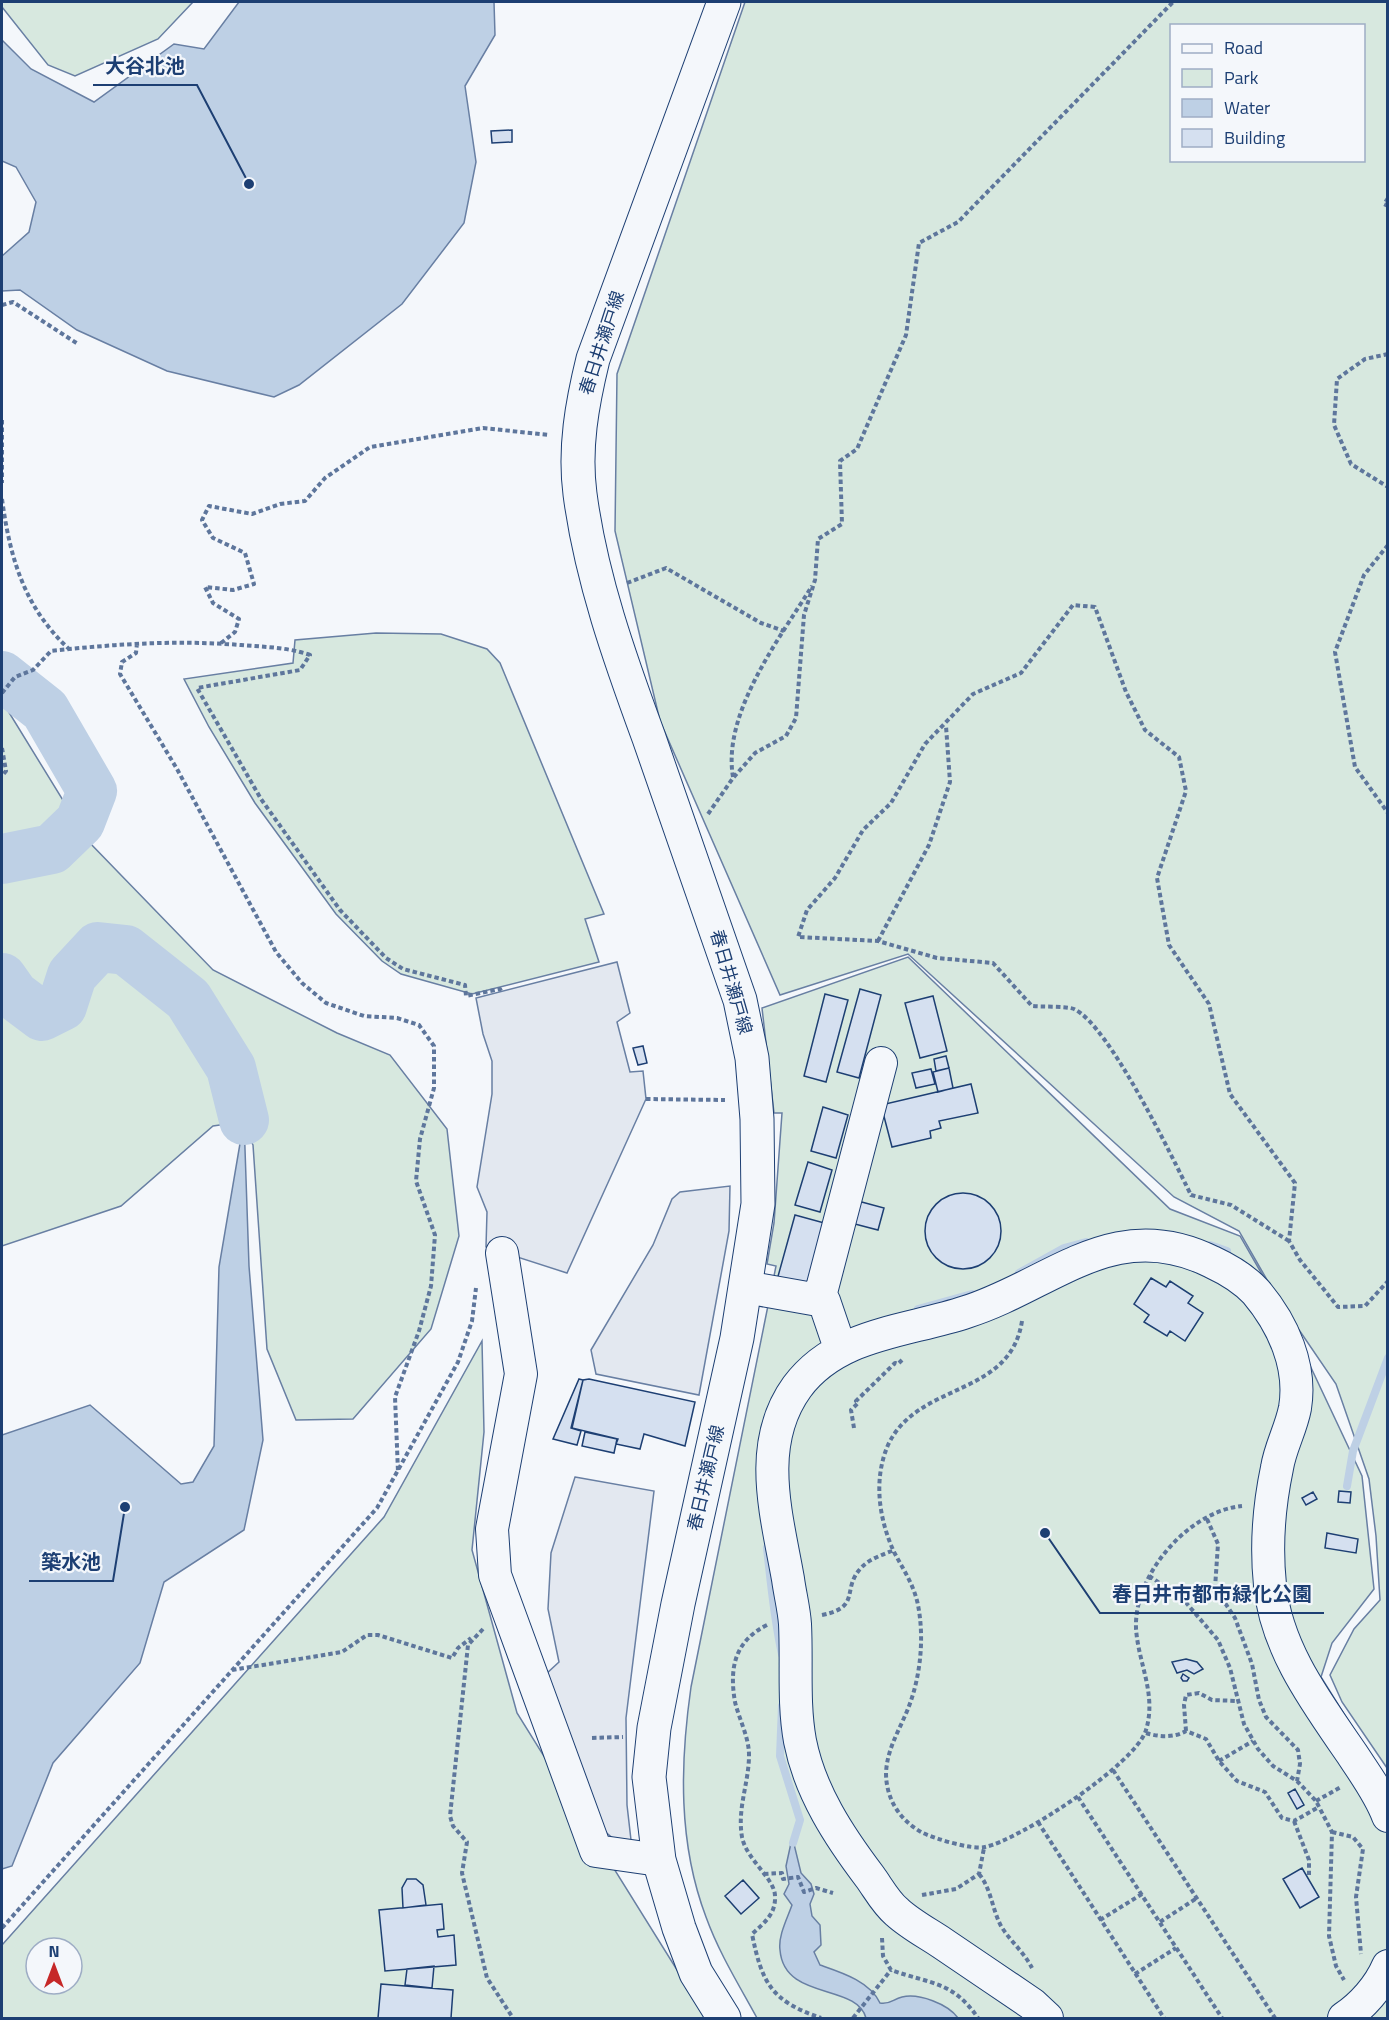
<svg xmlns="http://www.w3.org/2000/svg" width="1389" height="2020" font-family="'Titillium Web','Noto Sans JP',sans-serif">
  <rect width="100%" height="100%" fill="#f4f7fb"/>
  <path fill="#d7e8df" stroke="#687fa3" stroke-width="1.5" fill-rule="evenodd" d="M2 2H193L158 39 75 76 48 65 2 7Z
    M745 2H1387V1768L1342 1702 1330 1675 1354 1629 1380 1600 1376 1536 1369 1479 1336 1384 1278 1299 1239 1231 1174 1197 908 954 780 995 660 721 615 531 617 374ZM1172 26H1364V160H1172Z
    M376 633 441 634 487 649 500 663 604 914 585 919 599 962 472 994 401 974 382 961 336 914 255 803 209 727 184 679 293 663 295 640Z
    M2 701 88 841 213 970 337 1033 390 1055 447 1129 459 1236 431 1329 353 1419 296 1420 267 1349 253 1145 240 1122 213 1126 121 1206 2 1246Z
    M908 957 1170 1209 1240 1236 1290 1323 1362 1476 1374 1589 1332 1643 1321 1677 1387 1783V2018H757C739 1985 719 1953 706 1917 678 1843 680 1764 691 1687L776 1266 767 1264 774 1223 782 1113H774L762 1008Z
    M482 1341 484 1432 472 1550 517 1713 707 2018H2V1945L384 1517ZM36 1948H72V1984H36Z"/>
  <path fill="#e3e8f0" stroke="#687fa3" stroke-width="1.5" d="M617 962 630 1013 617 1022 630 1072 643 1071 646 1099 567 1273 486 1247 487 1212 477 1187 492 1094V1061L483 1034 476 998Z
    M730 1186 729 1231 699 1395 596 1374 591 1350 653 1245 672 1199 680 1192Z
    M575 1477 654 1491 626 1718 627 1805 631 1840H615L602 1829 545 1675 559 1662 548 1609 551 1553Z"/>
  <path fill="#bed0e5" stroke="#687fa3" stroke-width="1.5" d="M239 2H494L495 35 465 86 476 162 464 223 402 304 299 385 274 397 167 371 77 330 20 290 2 291V256L29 232 36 202 16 167 2 161V40L31 69 94 102 174 44 204 49Z
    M244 1120 249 1266 263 1440 244 1530 164 1582 140 1663 53 1763 12 1866 2 1869V1435L90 1405 181 1484 193 1482 214 1446 219 1267Z
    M791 1843 794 1844 801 1873 811 1884 814 1894 810 1904 812 1916 820 1925 821 1945 814 1952 820 1965C840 1972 870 1981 880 2003 890 2005 893 1999 902 1997 919 1993 948 2004 958 2018H866C857 1983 784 2001 780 1950 778 1936 787 1919 792 1905L784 1894 789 1884 786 1866Z"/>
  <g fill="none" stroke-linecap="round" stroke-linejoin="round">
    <path stroke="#bed0e5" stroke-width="8" d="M1210 1245 1227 1251
      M1019 1273 1064 1248 1086 1242
      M918 1309 972 1294
      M1347 1486 1353 1451 1388 1358
      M767 1548C771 1584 774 1619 782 1654
      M782 1706 780 1756 800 1820 793 1843"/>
    <path stroke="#bed0e5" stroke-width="50" d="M2 676 45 710 92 791 80 822 52 849 2 859
      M2 978 14 995 42 1016 62 1006 72 975 98 947 126 950 188 999 231 1068 244 1120"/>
  </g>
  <path fill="#d5e0f0" stroke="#1d3f73" stroke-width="1.5" d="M512 130V142L492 143 491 131Z
    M860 989 881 995 859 1078 837 1072Z
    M825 994 848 1000 826 1082 804 1076Z
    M933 996 947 1051 920 1058 905 1003Z
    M643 1046 647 1063 638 1065 633 1048Z
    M946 1056 949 1068 936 1071 934 1059Z
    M949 1068 953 1088 938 1092 933 1072Z
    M931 1069 935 1084 916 1088 912 1073Z
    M971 1084 978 1113 939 1121 941 1128 930 1131 931 1138 892 1147 881 1105Z
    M823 1107 848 1115 836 1158 811 1151Z
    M808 1162 832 1170 820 1212 795 1205Z
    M925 1231a38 38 0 1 1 76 0a38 38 0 1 1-76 0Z
    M858 1201 884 1208 878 1230 851 1223Z
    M795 1215 828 1224 810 1289 777 1280Z
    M1151 1278 1166 1287 1170 1281 1193 1296 1188 1303 1203 1313 1185 1341 1170 1331 1167 1336 1144 1322 1149 1315 1134 1304Z
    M579 1379 583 1380 571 1428 581 1431 577 1445 553 1439Z
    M589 1379 695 1402 685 1446 644 1434 640 1449 616 1444 618 1439 572 1428 583 1380Z
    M585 1432 617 1439 614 1453 582 1446Z
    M1339 1491 1351 1492 1350 1503 1338 1502Z
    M1313 1492 1317 1499 1306 1505 1302 1498Z
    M1327 1533 1358 1539 1356 1553 1325 1548Z
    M1186 1659 1197 1662 1203 1669 1194 1674 1187 1670 1177 1673 1172 1662Z
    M1183 1674 1189 1678 1187 1681H1183L1181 1678Z
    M1295 1789 1304 1805 1297 1809 1288 1793Z
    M1302 1868 1319 1897 1300 1908 1283 1879Z
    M407 1879H416L423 1885 426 1905 403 1908 402 1888Z
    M743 1880 759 1898 741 1914 725 1896Z
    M442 1904 444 1929 437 1930 438 1937 454 1935 456 1965 385 1971 379 1910Z
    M434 1966 432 1988 405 1985 407 1969Z
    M381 1984 453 1990 451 2018H378Z"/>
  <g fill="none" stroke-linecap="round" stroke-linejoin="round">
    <g stroke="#1d3f73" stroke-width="34">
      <path id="minor" d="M502 1253 521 1374 492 1529 495 1575 596 1851 659 1860
        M745 1287 824 1301 840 1348
        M819 1300 881 1063
        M1047 2018 1032 2004C1002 1984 972 1963 942 1943 927 1933 910 1924 897 1912 886 1903 878 1888 870 1877 839 1836 810 1792 800 1741 793 1703 797 1663 795 1624 794 1609 790 1594 788 1579 777 1516 755 1445 797 1387 837 1333 906 1332 966 1312 1052 1285 1114 1213 1212 1262 1227 1269 1244 1279 1256 1292 1283 1324 1302 1366 1295 1408 1291 1429 1280 1448 1277 1468 1269 1506 1266 1547 1270 1585 1276 1649 1317 1703 1352 1754 1365 1774 1380 1794 1388 1816
        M1344 2018C1362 2006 1379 1987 1388 1966"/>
    </g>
    <g stroke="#1d3f73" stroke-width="35">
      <path id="major" d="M724 2018 696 1973 679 1928 659 1860 649 1777 654 1728 678 1604 737 1338 758 1204 757 1119 752 1058 740 1000C710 912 679 825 649 738 620 659 591 578 580 494 574 448 582 404 593 359L724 2"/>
    </g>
    <path stroke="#5e769c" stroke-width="4" stroke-dasharray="4.5 3" stroke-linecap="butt" d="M1388 198 1384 204 1388 206
      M2 305 13 302 78 344
      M1388 354 1365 359 1337 379 1334 425 1351 464 1388 487
      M2 420V483
      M2 499C10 558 24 607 69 649
      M1388 545 1364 575 1335 652 1355 767 1388 813
      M627 583 666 568 761 623 784 631
      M137 643 136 653 122 662 120 674 177 769 276 952 302 983 326 1003 364 1016 397 1018 419 1025 434 1046V1088L420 1139 416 1181 435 1235 431 1286 419 1331 395 1397 398 1472
      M221 643 235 632 239 619 213 603 205 587 233 590 254 584 245 553 213 538 202 520 209 506 252 514 280 504 305 501 325 478 370 447 483 428 549 435
      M2 693 15 677 33 670 51 651C114 644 177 640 241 645 264 647 287 647 310 655L300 670 197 688 261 799 340 910 386 958 403 969 465 985 466 996 500 989 501 991
      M2 748 6 771 2 776
      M733 777C722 713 780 638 812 586
      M708 814 733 778 755 753 786 736 796 718 804 615 815 580 818 539 842 524 840 461 857 449 906 335 919 243 958 222 1173 2
      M878 941 929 845 950 782 946 726
      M646 1099 725 1100
      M1289 1241 1231 1205 1191 1195C1172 1157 1109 1025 1074 1009 1066 1006 1042 1007 1032 1006L993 963 937 958 878 941 798 937 807 910 835 878 863 830 891 803 925 744 973 694 1021 673 1073 605 1095 607 1126 692 1145 730 1179 757 1186 791 1157 878 1169 945 1209 1004 1230 1094 1295 1183 1289 1241 1300 1260 1338 1307 1365 1306 1388 1281
      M1022 1321C1010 1398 918 1381 888 1445 873 1480 879 1519 894 1552 903 1569 914 1585 918 1605 925 1641 920 1684 904 1718 896 1736 887 1752 886 1773 886 1799 900 1821 923 1833 936 1839 972 1850 985 1847 1019 1840 1136 1764 1146 1730 1157 1694 1138 1663 1136 1628 1134 1574 1189 1511 1242 1506
      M854 1428 851 1410 858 1403 856 1401 895 1363 898 1364 902 1360
      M1207 1519 1218 1544 1215 1588 1235 1618 1252 1664 1259 1700 1266 1717 1298 1750 1300 1764 1297 1781
      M1149 1576 1182 1598 1218 1640 1230 1668 1244 1724 1258 1749 1273 1766 1297 1781 1316 1801 1332 1832 1329 1936 1336 1966 1344 1980
      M822 1615C862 1607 841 1589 861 1568 869 1559 882 1555 894 1550
      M767 1625C735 1641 729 1667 735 1702 739 1719 749 1737 749 1755 749 1783 737 1808 742 1837 746 1859 775 1879 775 1896 776 1914 764 1923 752 1934 762 1983 771 2001 821 2018
      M483 1629 468 1645 450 1816 453 1826 467 1842 462 1873 487 1978 513 2018
      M232 1670 342 1652 367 1635H378L452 1658 458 1648 471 1638
      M1186 1731 1184 1705 1186 1695 1199 1693 1212 1700 1238 1701
      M1146 1733C1159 1737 1174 1738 1186 1731L1206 1739 1219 1761 1237 1781 1265 1792 1282 1818 1294 1821 1319 1807
      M592 1738 623 1737
      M1219 1761 1253 1741
      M1113 1770 1275 2018
      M1078 1797 1222 2018
      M1316 1801 1341 1787
      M1294 1821 1309 1860V1875
      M1038 1822 1164 2018
      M1332 1832 1353 1837 1363 1849 1356 1897 1361 1954
      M764 1874 782 1873 783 1879 798 1877 804 1892 816 1888 833 1893
      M979 1874C991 1888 992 1909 1001 1926 1010 1941 1024 1952 1032 1968
      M922 1895 956 1889 979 1874 984 1848
      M1100 1920 1142 1894
      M1160 1922 1197 1898
      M2 1928 377 1508 458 1362 472 1321 476 1288
      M882 1938 883 1956 891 1970C930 1984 953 1981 978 2018
      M1135 1974 1176 1948
      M853 2018 891 1970"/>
    <use href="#minor" stroke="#f4f7fb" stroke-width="32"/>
    <use href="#major" stroke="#f4f7fb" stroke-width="33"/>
  </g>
  <g text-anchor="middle" stroke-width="4.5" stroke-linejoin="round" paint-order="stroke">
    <g font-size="18" fill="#1d3f73" stroke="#f4f7fb">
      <text transform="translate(602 343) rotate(-72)" y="6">春日井瀬戸線</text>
      <text transform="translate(731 982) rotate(74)" y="6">春日井瀬戸線</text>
      <text transform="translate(706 1478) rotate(-77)" y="6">春日井瀬戸線</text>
    </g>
  </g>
  <path fill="none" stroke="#1d3f73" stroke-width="2" d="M249 184L197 85H93M125 1507L113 1581H29M1045 1533L1100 1613H1324"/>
  <g fill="#1d3f73" stroke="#f4f7fb" stroke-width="2">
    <circle cx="249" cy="184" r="6"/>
    <circle cx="125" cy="1507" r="6"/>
    <circle cx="1045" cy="1533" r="6"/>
  </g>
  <g font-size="20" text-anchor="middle" font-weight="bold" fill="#1d3f73" stroke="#f4f7fb" stroke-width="4.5" stroke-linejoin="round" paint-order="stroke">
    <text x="145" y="73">大谷北池</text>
    <text x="71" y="1569">築水池</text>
    <text x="1212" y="1601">春日井市都市緑化公園</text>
  </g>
  <rect width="1389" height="2020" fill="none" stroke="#1d3f73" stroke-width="6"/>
  <rect x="1170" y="24" width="195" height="138" fill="#f4f7fb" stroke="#9eadc5" stroke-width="1.5"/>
  <rect x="1182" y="44" width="30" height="9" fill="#f4f7fb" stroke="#9eadc5" stroke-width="1.5"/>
  <text x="1224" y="54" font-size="18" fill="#1d3f73">Road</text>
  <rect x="1182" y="69" width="30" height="18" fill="#d7e8df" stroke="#9eadc5" stroke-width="1.5"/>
  <text x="1224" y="84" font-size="18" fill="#1d3f73">Park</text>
  <rect x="1182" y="99" width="30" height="18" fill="#bed0e5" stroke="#9eadc5" stroke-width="1.5"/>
  <text x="1224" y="114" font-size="18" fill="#1d3f73">Water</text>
  <rect x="1182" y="129" width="30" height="18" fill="#d5e0f0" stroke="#9eadc5" stroke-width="1.5"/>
  <text x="1224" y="144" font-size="18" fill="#1d3f73">Building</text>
  <g transform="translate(54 1966)"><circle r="28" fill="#f4f7fb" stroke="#9eadc5" stroke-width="1.5"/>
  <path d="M0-4.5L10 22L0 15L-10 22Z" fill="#c62828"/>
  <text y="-9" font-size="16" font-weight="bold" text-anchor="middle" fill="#1d3f73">N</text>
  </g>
</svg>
